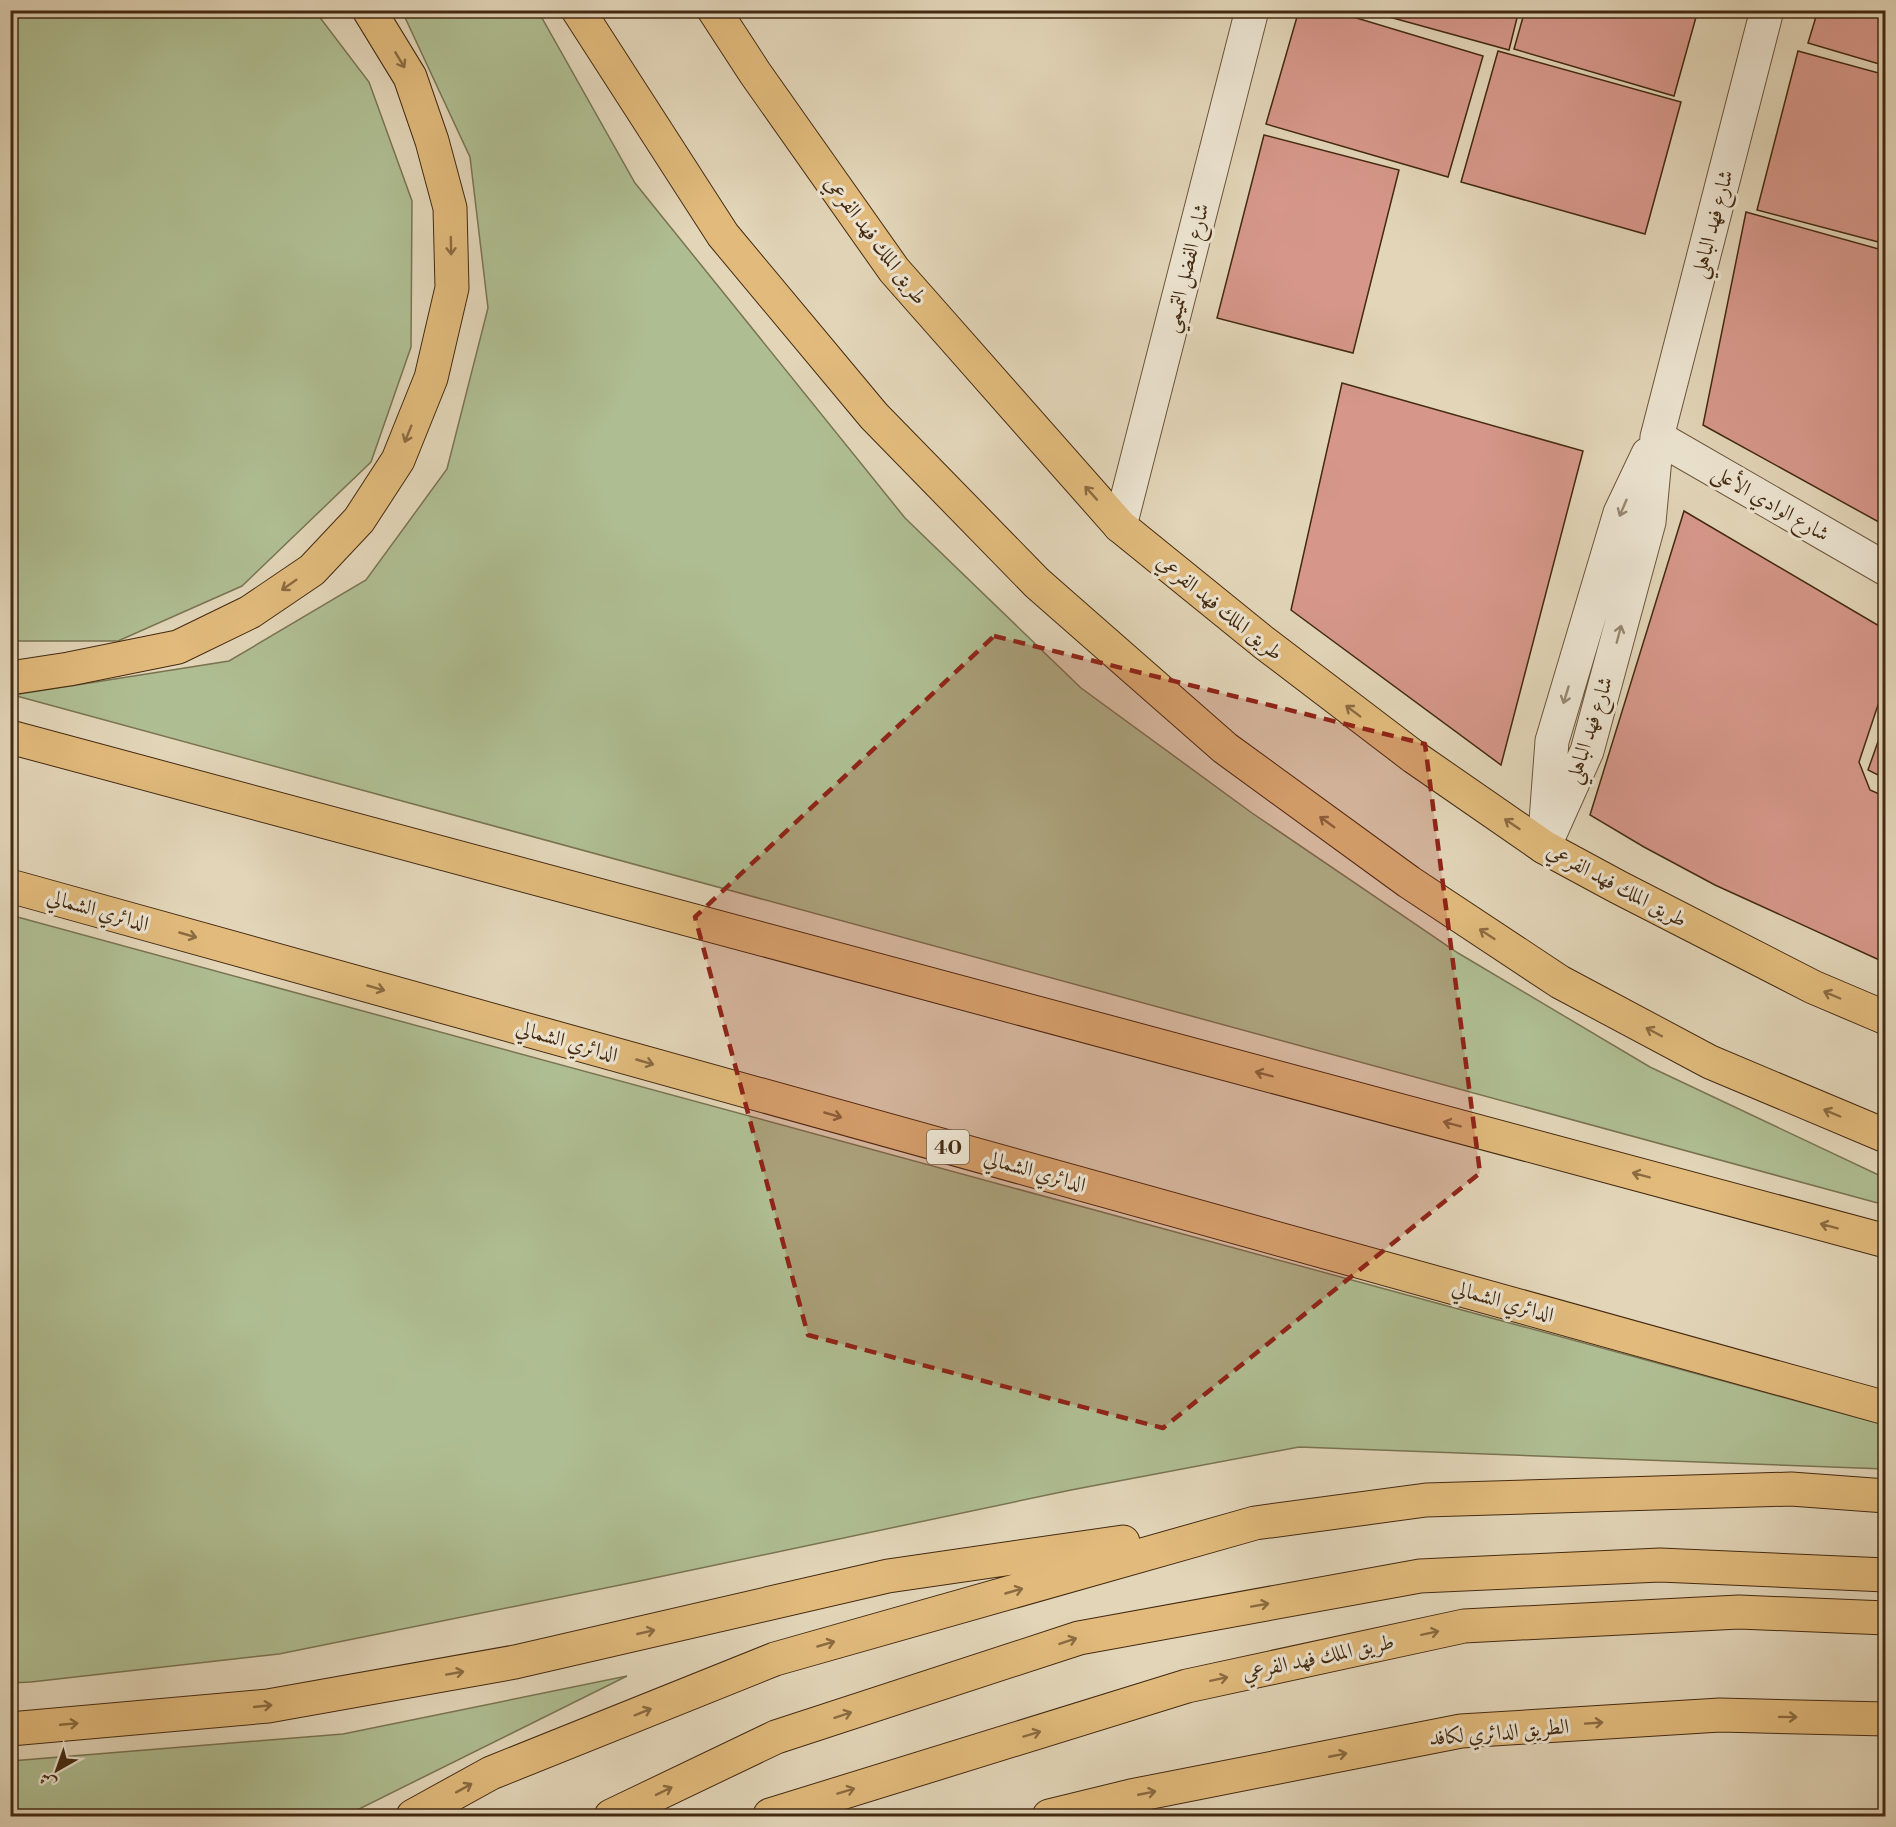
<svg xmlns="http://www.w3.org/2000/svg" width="1896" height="1827" font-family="'Libre Bodoni',Amiri,serif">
  <rect width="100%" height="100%" fill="#e2d5b8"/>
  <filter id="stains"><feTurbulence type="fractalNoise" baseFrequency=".00333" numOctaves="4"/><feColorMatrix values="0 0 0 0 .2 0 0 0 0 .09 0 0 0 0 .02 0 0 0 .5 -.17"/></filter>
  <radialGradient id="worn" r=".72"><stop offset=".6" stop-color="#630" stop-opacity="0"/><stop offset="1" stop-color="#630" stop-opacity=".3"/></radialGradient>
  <path fill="#afbe92" stroke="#7a7452" stroke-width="1.5" d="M11 10 315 11 369 82 412 201 411 347 371 462 242 586 118 641H11Z
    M402 11H538L635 183 905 518 1081 688 1252 813 1458 953 1650 1067 1885 1178V1205L13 695 229 661 366 580 447 469 488 308 470 157Z
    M10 915 1885 1425V1469L1299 1447 1071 1490 635 1582 279 1654 31 1682 11 1683Z
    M627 1676 345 1816H11V1761L343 1734Z"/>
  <path fill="#d6978a" stroke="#442a11" stroke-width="1.5" d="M1299 10H1330L1483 56 1448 177 1266 124Z
    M1364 10H1519L1509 50Z
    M1525 10H1698L1674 96 1514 49Z
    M1818 10H1886V66L1808 43Z
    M1498 51 1681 102 1645 234 1461 182Z
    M1798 51 1886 75V244L1757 210Z
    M1264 135 1399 170 1353 353 1217 318Z
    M1746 212 1886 251V526L1703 425Z
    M1342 383 1583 451 1501 765 1291 610Z
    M1684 511 1886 630V681L1859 762 1870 790 1886 797V963L1715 885 1644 847 1590 815Z
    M1886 719V779L1868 770Z"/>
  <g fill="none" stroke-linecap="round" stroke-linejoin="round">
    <g stroke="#6c553b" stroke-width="35">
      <path id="minor" d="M1657 437 1886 569
        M1120 526 1252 10
        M1546 821 1552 741 1620 513 1648 454
        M1544 847 1587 751 1649 522 1657 437 1767 10"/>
    </g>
    <g stroke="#442a11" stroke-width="35">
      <path id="primary" d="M714 10 755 73 894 270 1120 526 1263 642 1414 757 1544 847 1618 887 1813 987 1886 1018
        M770 1815 1187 1686 1464 1626 1739 1612 1886 1618
        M611 1816 776 1737 1079 1638 1420 1576 1660 1565 1886 1575
        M1049 1816 1131 1796 1461 1731 1720 1715 1886 1719"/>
    </g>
    <g stroke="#442a11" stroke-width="35">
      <path id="motorway" d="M578 10 723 235 874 416 1037 583 1225 748 1409 882 1560 982 1710 1062 1886 1136
        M10 678 69 669 178 647 250 612 312 570 359 520 398 460 431 378 452 288 450 208 432 141 410 77 369 10
        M10 737 1886 1241
        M10 886 1886 1408
        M10 1729 268 1706 515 1662 888 1576 1123 1542
        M413 1816 491 1773 775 1659 1255 1523 1426 1500 1791 1489 1886 1496"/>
    </g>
    <use href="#minor" stroke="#ece4d1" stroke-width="33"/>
    <use href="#primary" stroke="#e1ba7c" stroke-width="33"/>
    <use href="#motorway" stroke="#e1ba7c" stroke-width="33"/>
  </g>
  <defs><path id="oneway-shaft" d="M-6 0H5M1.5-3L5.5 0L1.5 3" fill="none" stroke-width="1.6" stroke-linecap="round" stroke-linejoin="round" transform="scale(1.5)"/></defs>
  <g stroke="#8b6b41">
    <use href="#oneway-shaft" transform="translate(400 60) rotate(59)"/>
    <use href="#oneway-shaft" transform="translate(451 246) rotate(89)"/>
    <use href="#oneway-shaft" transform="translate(408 434) rotate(112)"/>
    <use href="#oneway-shaft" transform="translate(1091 493) rotate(-132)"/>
    <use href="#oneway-shaft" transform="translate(289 585) rotate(145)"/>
    <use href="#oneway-shaft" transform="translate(1353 711) rotate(-143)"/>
    <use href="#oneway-shaft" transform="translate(1327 822) rotate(-144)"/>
    <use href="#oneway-shaft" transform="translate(1512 824) rotate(-146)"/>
    <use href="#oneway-shaft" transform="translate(1487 934) rotate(-147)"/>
    <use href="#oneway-shaft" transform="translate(188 935) rotate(16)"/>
    <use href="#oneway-shaft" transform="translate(376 988) rotate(16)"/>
    <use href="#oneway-shaft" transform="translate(1832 995) rotate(-157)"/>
    <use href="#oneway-shaft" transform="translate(1654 1032) rotate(-152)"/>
    <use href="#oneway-shaft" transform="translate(645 1062) rotate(16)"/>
    <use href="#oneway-shaft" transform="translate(1264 1074) rotate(-165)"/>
    <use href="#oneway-shaft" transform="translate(1832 1113) rotate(-157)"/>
    <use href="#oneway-shaft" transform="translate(833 1115) rotate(16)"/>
    <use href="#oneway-shaft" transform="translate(1452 1124) rotate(-165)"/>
    <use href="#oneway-shaft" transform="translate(1641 1175) rotate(-165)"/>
    <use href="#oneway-shaft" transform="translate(1829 1226) rotate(-165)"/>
    <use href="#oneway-shaft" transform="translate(1014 1591) rotate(-16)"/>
    <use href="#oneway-shaft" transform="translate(1260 1605) rotate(-10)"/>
    <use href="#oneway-shaft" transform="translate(646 1632) rotate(-13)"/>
    <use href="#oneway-shaft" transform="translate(1430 1633) rotate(-12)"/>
    <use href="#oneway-shaft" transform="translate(1068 1641) rotate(-18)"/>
    <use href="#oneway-shaft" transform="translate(826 1644) rotate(-16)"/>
    <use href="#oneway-shaft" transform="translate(455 1673) rotate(-10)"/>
    <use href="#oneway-shaft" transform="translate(1219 1679) rotate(-12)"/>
    <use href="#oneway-shaft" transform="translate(263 1706) rotate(-6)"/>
    <use href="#oneway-shaft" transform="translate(643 1712) rotate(-22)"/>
    <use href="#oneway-shaft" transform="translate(843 1715) rotate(-18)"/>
    <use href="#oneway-shaft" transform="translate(1788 1717) rotate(1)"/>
    <use href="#oneway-shaft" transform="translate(1594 1723) rotate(-4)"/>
    <use href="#oneway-shaft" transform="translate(69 1724) rotate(-5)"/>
    <use href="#oneway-shaft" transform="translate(1032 1734) rotate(-17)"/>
    <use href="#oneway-shaft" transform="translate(1338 1755) rotate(-11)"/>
    <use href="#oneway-shaft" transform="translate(464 1788) rotate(-29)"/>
    <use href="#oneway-shaft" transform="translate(664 1791) rotate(-26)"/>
    <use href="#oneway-shaft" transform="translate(846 1791) rotate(-17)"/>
    <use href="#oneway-shaft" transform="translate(1147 1793) rotate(-11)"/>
  </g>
  <g stroke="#988771">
    <use href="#oneway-shaft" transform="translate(1623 508) rotate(113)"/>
    <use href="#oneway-shaft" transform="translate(1619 634) rotate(-75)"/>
    <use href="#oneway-shaft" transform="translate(1566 695) rotate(107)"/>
  </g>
  <path fill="#8f2418" fill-opacity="0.2" stroke="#8f2418" stroke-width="4.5" stroke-dasharray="12 8" stroke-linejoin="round" d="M994 636 1425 744 1480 1173 1163 1428 808 1335 695 917Z"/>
  <g text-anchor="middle" stroke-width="6" stroke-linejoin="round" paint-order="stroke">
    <rect fill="#ece4d1" stroke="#76624b" stroke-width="1.5" x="927" y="1130" width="42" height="34" rx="4.5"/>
    <g font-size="20" font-weight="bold" fill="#442a11">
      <text x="948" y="1154">40</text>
    </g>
    <g font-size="21" fill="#442a11" stroke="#ece4d1">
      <text transform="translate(1712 224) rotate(-75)" y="7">شارع فهد الباهلي</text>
      <text transform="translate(876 240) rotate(53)" y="7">طريق الملك فهد الفرعي</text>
      <text transform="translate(1186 268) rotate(-76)" y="7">شارع الفضل التميمي</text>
      <text transform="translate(1771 503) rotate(30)" y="7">شارع الوادي الأعلى</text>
      <text transform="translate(1220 607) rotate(39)" y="7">طريق الملك فهد الفرعي</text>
      <text transform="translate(1589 730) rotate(-72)" y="7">شارع فهد الباهلي</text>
      <text transform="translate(1617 885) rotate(28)" y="7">طريق الملك فهد الفرعي</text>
      <text transform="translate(98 910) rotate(16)" y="7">الدائري الشمالي</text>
      <text transform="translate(567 1041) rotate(16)" y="7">الدائري الشمالي</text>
      <text transform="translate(1035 1171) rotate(16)" y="7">الدائري الشمالي</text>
      <text transform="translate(1503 1301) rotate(16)" y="7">الدائري الشمالي</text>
      <text transform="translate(1318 1657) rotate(-12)" y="7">طريق الملك فهد الفرعي</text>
      <text transform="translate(1499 1732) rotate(-5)" y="7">الطريق الدائري لكافد</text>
    </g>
  </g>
  <rect width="1896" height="1827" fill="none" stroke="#e2d5b8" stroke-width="36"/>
  <rect x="12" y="12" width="1872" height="1803" fill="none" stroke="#442a11" stroke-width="3"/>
  <rect x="18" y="18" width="1860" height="1791" fill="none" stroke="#442a11" stroke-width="1.5"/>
  <g transform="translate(57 1770) rotate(220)" stroke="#ece4d1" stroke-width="4.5" paint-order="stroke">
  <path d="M0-4.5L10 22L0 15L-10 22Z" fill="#442a11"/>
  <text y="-9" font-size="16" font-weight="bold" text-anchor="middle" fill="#442a11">ش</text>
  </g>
  <rect width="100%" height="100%" filter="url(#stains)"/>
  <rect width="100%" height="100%" fill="url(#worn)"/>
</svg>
